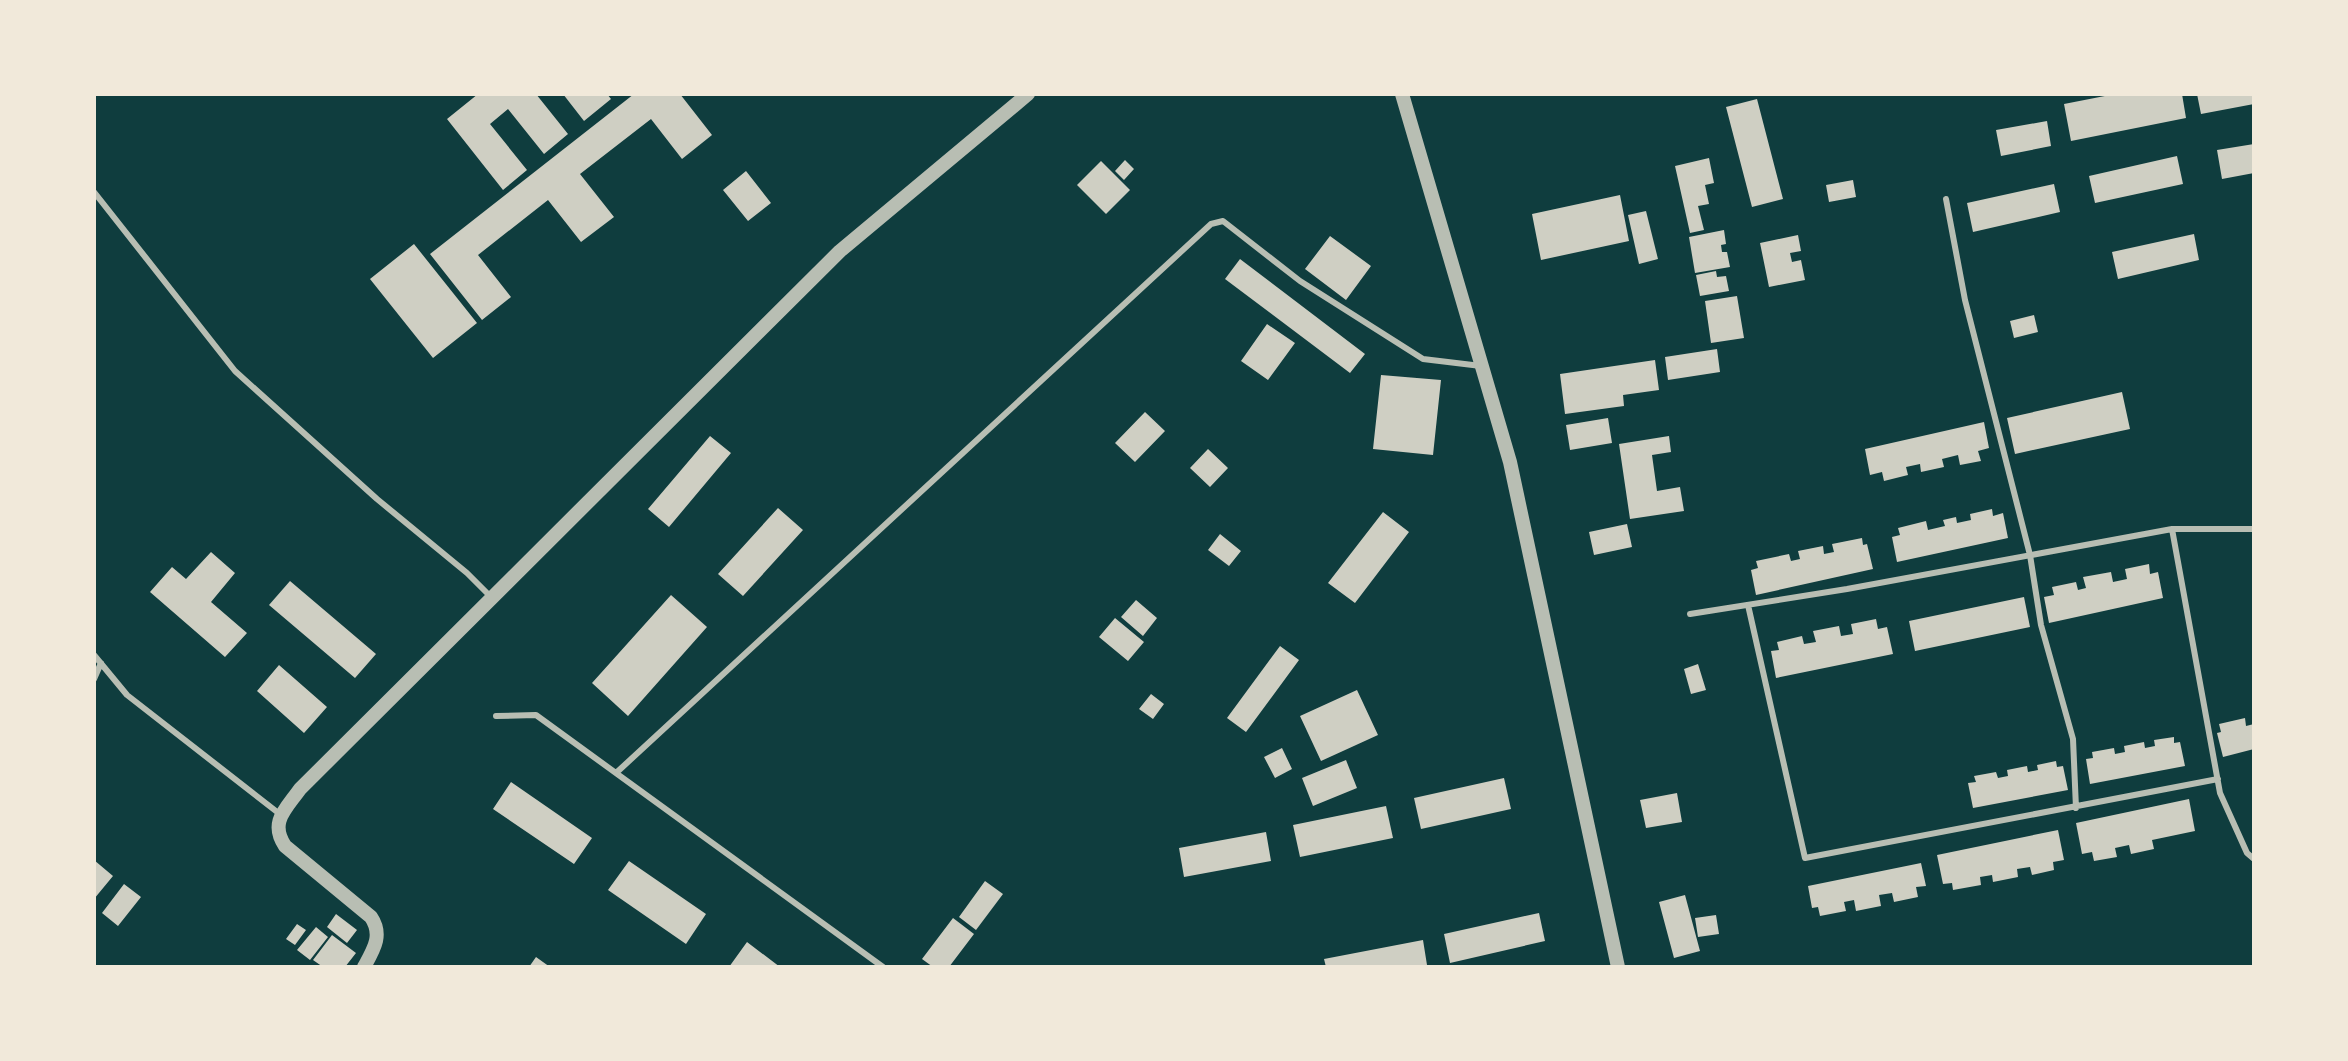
<svg xmlns="http://www.w3.org/2000/svg" width="2348" height="1061" font-family="'Roboto Serif',serif">
  <rect width="100%" height="100%" fill="#0f3d3e"/>
  <path fill="#cfcfc3" d="M478 94H536L568 134 544 154 508 109 490 124 527 170 503 190 447 119Z
    M563 94H607L611 99 584 121Z
    M634 94H680L712 135 682 159 651 119 580 174 614 217 581 242 548 200 478 255 511 297 482 320 430 254Z
    M2115 94H2182L2186 118 2071 141 2064 104Z
    M2197 94H2254V104L2201 114Z
    M1757 99 1783 199 1752 207 1726 107Z
    M2047 121 2051 146 2001 156 1996 130Z
    M2254 144V173L2222 179 2217 150Z
    M2177 156 2183 184 2095 203 2089 176Z
    M1709 158 1714 183 1705 185 1709 204 1698 206 1704 230 1690 233 1675 166Z
    M1125 160 1134 169 1124 180 1115 171Z
    M1101 161 1130 190 1106 214 1077 185Z
    M746 171 771 203 748 221 723 190Z
    M1853 180 1856 197 1829 202 1826 185Z
    M2054 184 2060 212 1973 232 1967 203Z
    M1620 195 1629 241 1541 260 1532 214Z
    M1646 211 1658 259 1639 264 1628 215Z
    M1724 230 1726 244 1721 245 1722 252H1727L1730 267 1695 273 1689 237Z
    M2194 234 2199 260 2118 279 2112 252Z
    M1798 235 1801 251 1790 253 1792 262 1801 260 1805 280 1769 287 1760 243Z
    M1330 236 1371 266 1346 300 1305 269Z
    M414 244 477 323 433 358 370 279Z
    M1240 259 1365 354 1350 373 1225 279Z
    M1716 271 1717 277 1726 276 1729 291 1700 296 1696 275Z
    M1737 296 1744 338 1711 343 1705 301Z
    M2034 315 2038 332 2014 338 2010 321Z
    M1267 324 1295 343 1268 380 1241 361Z
    M1717 349 1720 372 1668 380 1665 357Z
    M1655 360 1659 390 1623 395 1624 406 1565 414 1560 374Z
    M1381 375 1441 380 1433 455 1373 449Z
    M2122 392 2130 429 2015 454 2007 418Z
    M1145 412 1165 431 1135 462 1115 443Z
    M1608 418 1612 443 1570 450 1566 425Z
    M1984 422 1989 448 1978 451 1981 461 1960 465 1958 455 1942 459 1944 467 1921 472 1920 464 1906 467 1908 475 1884 481 1882 472 1870 475 1865 449Z
    M710 436 731 453 669 527 648 509Z
    M1669 436 1671 452 1652 455 1657 491 1680 487 1684 511 1630 519 1619 444Z
    M1208 449 1228 468 1210 487 1190 468Z
    M778 508 803 530 743 596 718 574Z
    M1992 509 1993 516 2003 513 2008 538 1897 562 1892 537 1900 535 1898 528 1926 521 1928 530 1945 526 1943 520 1956 517 1957 523 1971 520 1970 514Z
    M1383 512 1409 532 1355 603 1328 583Z
    M1627 524 1632 547 1594 555 1589 532Z
    M1220 534 1241 551 1229 566 1208 550Z
    M1862 538 1863 545 1867 544 1873 569 1756 595 1751 570 1758 568 1756 561 1789 554 1791 561 1800 559 1798 551 1823 546 1824 554 1834 552 1832 544Z
    M211 552 235 573 211 602 247 633 225 657 150 592 172 567 186 579Z
    M2149 564 2150 574 2158 572 2163 598 2049 623 2044 597 2054 595 2052 587 2076 582 2078 590 2086 588 2083 577 2111 572 2113 582 2127 579 2125 569Z
    M290 581 376 654 355 678 269 605Z
    M671 595 707 627 628 716 592 683Z
    M2024 597 2030 627 1915 651 1909 621Z
    M1136 600 1157 618 1143 636 1121 617Z
    M1115 618 1144 642 1128 661 1099 637Z
    M1876 619 1878 629 1887 627 1893 654 1776 678 1771 651 1779 650 1777 642 1802 636 1804 644 1816 642 1813 631 1839 626 1841 636 1853 634 1851 624Z
    M1280 646 1299 660 1246 732 1227 718Z
    M1698 664 1706 690 1691 694 1684 669Z
    M279 665 327 707 304 733 257 691Z
    M1357 690 1378 735 1321 761 1300 716Z
    M1151 694 1164 704 1153 719 1139 709Z
    M2245 718 2246 726 2254 724V749L2223 757 2217 733 2221 732 2219 724Z
    M2174 737V743L2180 742 2185 766 2090 784 2086 759 2093 758 2092 752 2114 748 2115 754 2125 752 2124 746 2144 742 2145 748 2155 746 2154 740Z
    M1282 748 1292 769 1275 778 1264 757Z
    M1346 760 1357 788 1313 806 1302 778Z
    M2056 761 2057 767 2063 766 2068 790 1973 808 1968 783 1976 782 1974 776 1996 772 1998 778 2008 776 2007 770 2027 766 2028 772 2038 770 2037 765Z
    M1504 778 1511 809 1421 829 1414 798Z
    M511 782 592 838 574 864 493 809Z
    M1677 793 1682 822 1646 828 1640 800Z
    M2189 799 2195 831 2152 840 2154 849 2131 854 2129 845 2115 848 2117 857 2094 861 2092 852 2082 854 2076 823Z
    M1386 806 1393 838 1300 857 1293 825Z
    M2058 830 2064 860 2053 862 2054 870 2032 875 2030 867 2017 869 2018 877 1993 882 1992 875 1980 877 1981 885 1953 890 1952 883 1943 884 1937 855Z
    M1266 832 1271 861 1184 877 1179 848Z
    M94 860 113 876 94 899Z
    M629 861 706 914 686 944 608 890Z
    M1921 863 1926 886 1916 887 1918 897 1894 902 1892 893 1879 895 1881 906 1856 911 1854 900 1844 902 1846 911 1820 916 1818 907 1812 908 1808 886Z
    M985 881 1003 894 976 930 959 917Z
    M124 884 141 897 118 926 102 913Z
    M1685 895 1700 951 1674 958 1659 902Z
    M1539 913 1545 941 1450 963 1444 934Z
    M336 914 357 930 347 943 327 927Z
    M1716 915 1719 934 1698 937 1695 918Z
    M953 918 974 934 949 967H933L922 959Z
    M297 924 306 930 295 945 286 939Z
    M316 927 328 937 310 960 297 950Z
    M332 935 356 953 345 967H323L313 960Z
    M1423 940 1427 965 1326 967 1324 959Z
    M747 942 780 967H729Z
    M536 957 550 967H529Z"/>
  <g fill="none" stroke-linecap="round" stroke-linejoin="round">
    <path stroke="#b8beb3" stroke-width="6" d="M94 192 235 371 377 499 467 573 492 598
      M1946 199 1965 300 2030 555 2041 625 2073 739 2076 808
      M2254 529H2172L2220 793 2247 853 2254 859
      M1748 605 1805 858 2218 779
      M1690 614 1847 589 2172 529
      M94 655 127 695 281 815
      M94 679 101 663
      M496 716 536 715 883 967
      M616 773 1211 224 1223 221 1300 281 1423 359 1481 366"/>
    <path stroke="#b8beb3" stroke-width="14" d="M1402 94 1510 462 1618 967
      M364 967C374 949 383 935 371 917L285 846C269 822 286 809 300 789L840 251 1028 94"/>
  </g>
  <rect width="2348" height="1061" fill="none" stroke="#f1e9da" stroke-width="192"/>
</svg>
